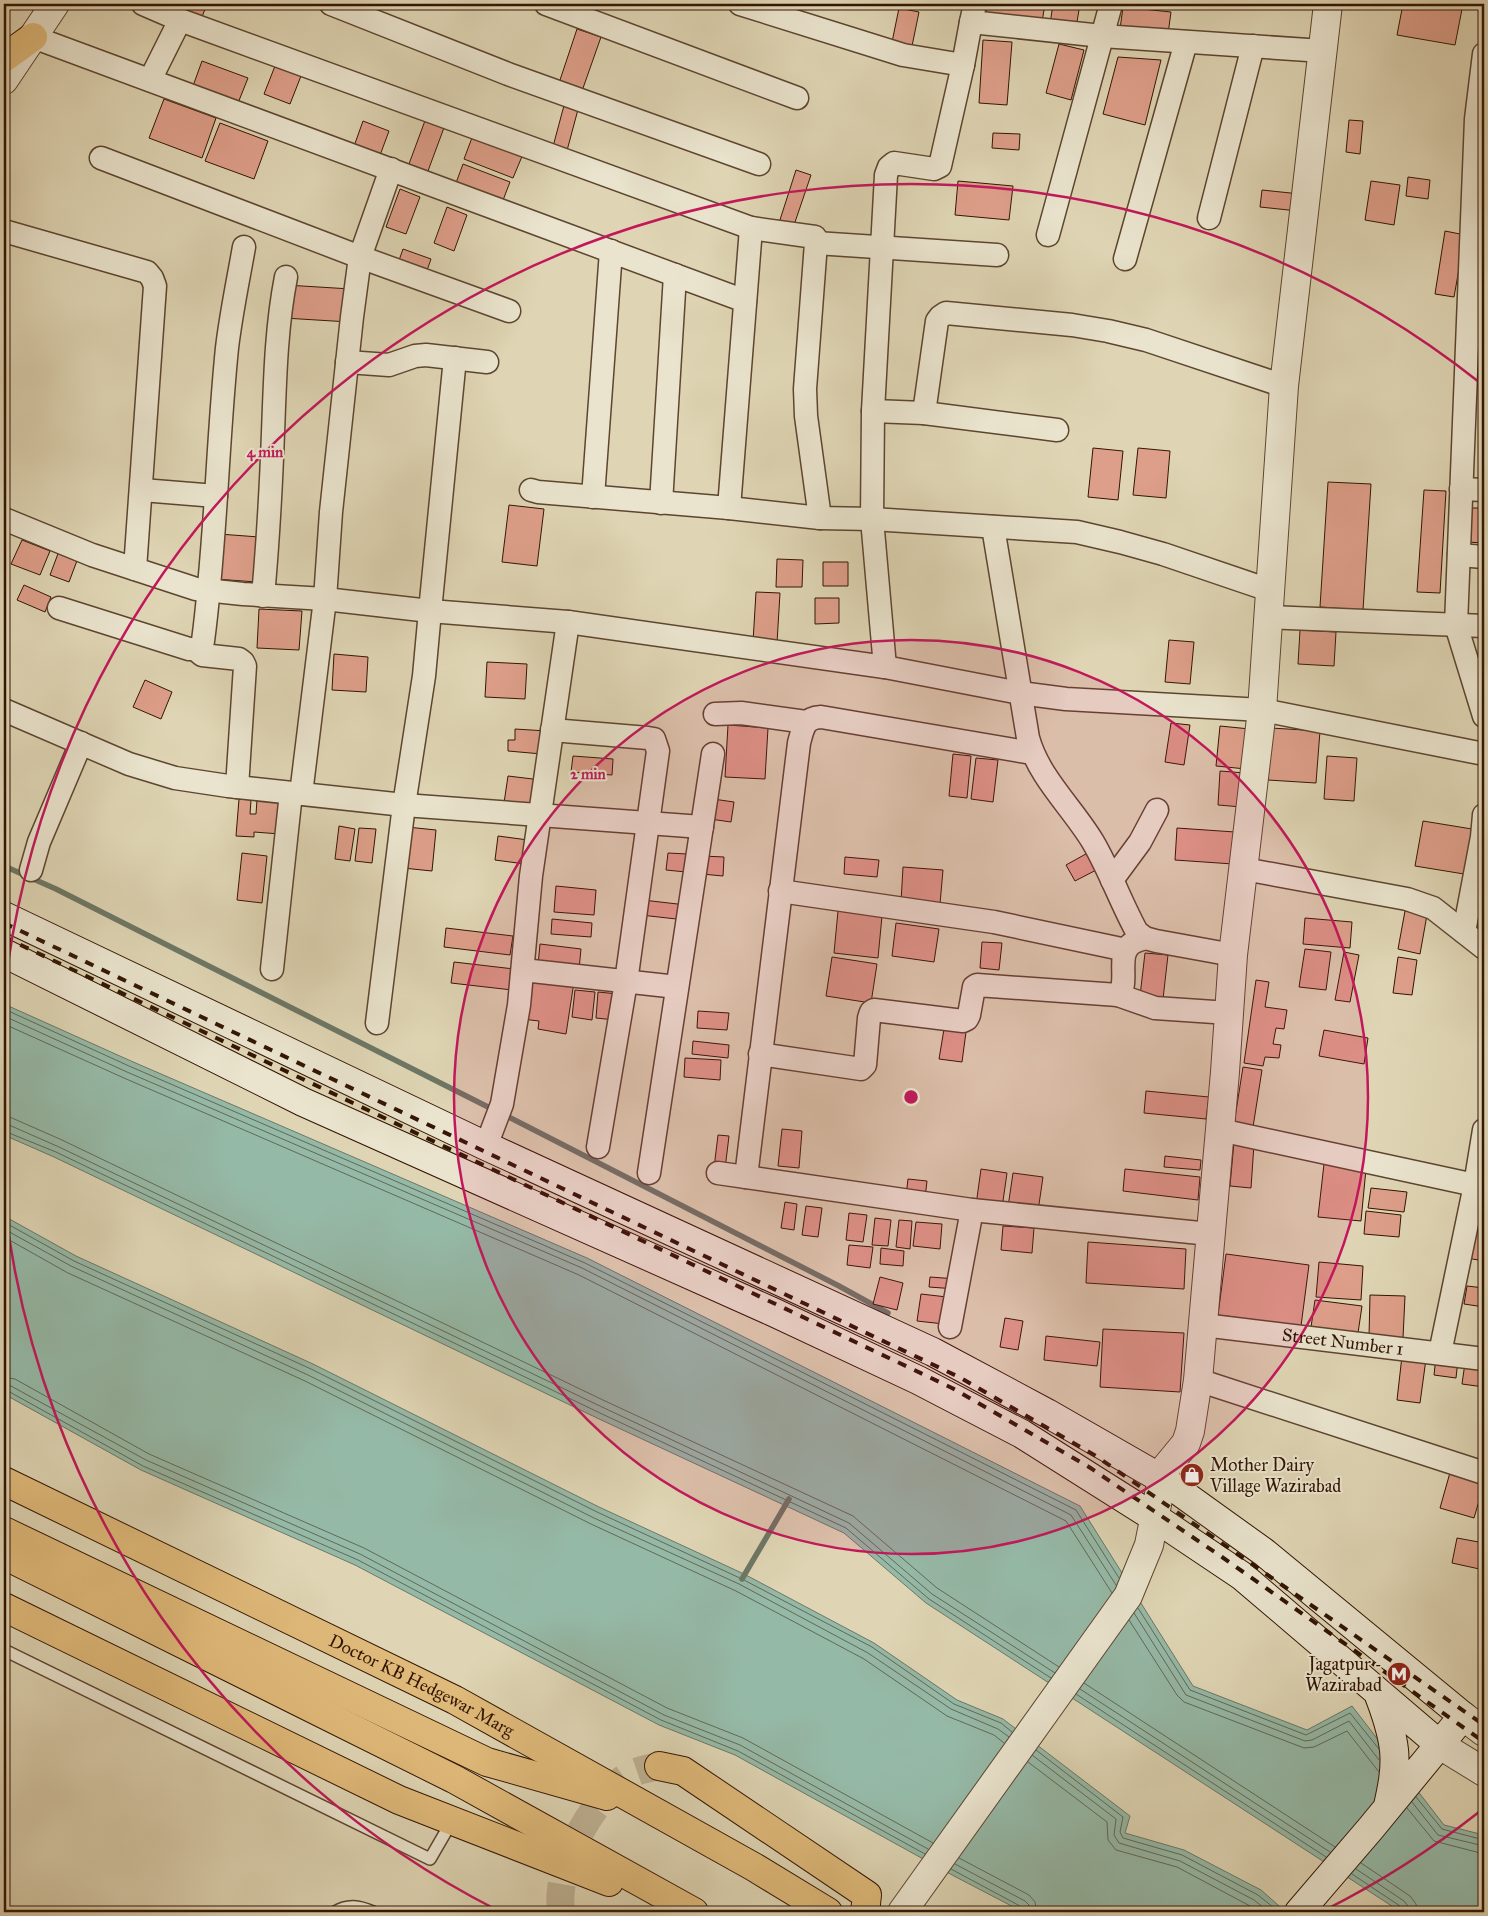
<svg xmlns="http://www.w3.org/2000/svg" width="1488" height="1916" font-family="'IM FELL Great Primer',serif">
  <rect width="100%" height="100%" fill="#dfd5b4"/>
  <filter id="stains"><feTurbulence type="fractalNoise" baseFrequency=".004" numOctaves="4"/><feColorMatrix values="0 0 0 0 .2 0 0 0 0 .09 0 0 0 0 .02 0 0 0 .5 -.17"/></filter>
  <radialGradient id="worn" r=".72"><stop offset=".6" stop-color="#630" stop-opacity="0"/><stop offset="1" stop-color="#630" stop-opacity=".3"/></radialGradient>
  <path fill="#95b9a7" stroke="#6d7765" d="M4 1004 131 1061 587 1258 1080 1506 1193 1686 1307 1730 1352 1706 1444 1825 1484 1835V1912H1401L926 1603 844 1533 597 1418 54 1157 4 1135Z
    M4 1216 76 1256 313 1364 599 1507 744 1574 874 1643 957 1700 1003 1719 1130 1816 1125 1833 1184 1850 1261 1890 1286 1912H1023L954 1876 735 1755 659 1725 355 1565 141 1470 4 1394Z"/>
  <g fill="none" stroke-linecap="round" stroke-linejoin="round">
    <path stroke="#646755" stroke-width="1" d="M4 1009 129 1066 585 1263 1076 1510 1119 1578
      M4 1016 127 1072 582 1268 1071 1515 1116 1585
      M4 1024 124 1078 579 1275 1066 1521 1112 1593
      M4 1117 12 1118 62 1140 605 1401 853 1516 937 1588 1059 1667
      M4 1125H9L59 1147 602 1407 849 1523 932 1594 1055 1673
      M4 1131 56 1152 600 1413 846 1528 929 1599 1051 1678
      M4 1222 74 1261 311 1369 597 1512 742 1579 872 1647 954 1704 1001 1723 1012 1732
      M4 1229 71 1266 308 1375 594 1518 739 1584 868 1653 951 1709 998 1729 1009 1737
      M4 1237 68 1273 305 1381 591 1524 736 1591 864 1659 947 1716 994 1735 1004 1743
      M4 1377 15 1379 149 1454 364 1548 667 1708 743 1738 933 1843
      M4 1384 11 1386 146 1460 360 1554 664 1715 740 1745 928 1849
      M4 1391H8L143 1466 358 1560 661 1720 738 1751 925 1854
      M1138 1608 1190 1690 1306 1735 1350 1713 1379 1749
      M1134 1613 1186 1695 1305 1741 1312 1740 1349 1721 1379 1760
      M1129 1620 1177 1695 1184 1702 1304 1748 1314 1747 1347 1731 1379 1772
      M1084 1683 1335 1847
      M1080 1689 1330 1852
      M1076 1694 1326 1857
      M1036 1750 1123 1817 1120 1832 1123 1838 1182 1855 1258 1895 1279 1912
      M1032 1755 1116 1819 1114 1835 1119 1843 1180 1861 1254 1900 1269 1912
      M1028 1762 1107 1822 1108 1840 1116 1850 1177 1867 1250 1906 1258 1912
      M1416 1797 1442 1829 1484 1840
      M1412 1802 1438 1835 1484 1846
      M1407 1808 1434 1841 1484 1854
      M959 1858 1029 1895 1035 1902 1037 1912
      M1361 1863 1410 1896 1416 1904 1417 1912
      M955 1864 1025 1901 1029 1905 1030 1912
      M951 1869 1020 1906 1024 1912
      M1356 1869 1404 1901 1408 1906 1409 1912
      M1352 1874 1400 1906 1403 1912"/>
    <path stroke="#6d7765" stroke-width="5.5" d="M4 866 56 889 494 1110
      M503 1114 839 1286 888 1313
      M742 1579 789 1499"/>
  </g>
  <path fill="#de9f8a" stroke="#321503" d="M178 4H207L200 22 175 13Z
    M987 4H1045L1042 22 986 12Z
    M1053 4H1080L1076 28 1050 24Z
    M1403 4H1463L1455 45 1397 35Z
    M1123 7 1171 12 1168 34 1120 29Z
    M899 8 919 12 911 51 891 47Z
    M577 29 601 37 582 91 559 83Z
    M983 40 1012 42 1007 105 979 103Z
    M1059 44 1084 50 1071 100 1046 93Z
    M1118 57 1161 60 1145 125 1103 114Z
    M202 61 248 78 238 103 193 86Z
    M275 66 301 76 290 104 264 94Z
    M566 98 580 102 565 158 551 154Z
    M164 99 216 118 202 158 149 138Z
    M426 118 445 125 425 179 406 172Z
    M1349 120 1363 121 1360 154 1346 152Z
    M363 121 389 131 379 158 353 149Z
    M220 123 268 141 254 179 205 161Z
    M993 133 1020 134 1019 150 992 148Z
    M473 135 523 154 513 178 464 159Z
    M463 164 510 182 500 208 453 191Z
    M796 170 811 175 792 231 778 226Z
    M1408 177 1430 180 1428 199 1406 196Z
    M958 181 1013 186 1009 220 955 215Z
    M1371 181 1400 185 1394 225 1365 220Z
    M400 189 420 197 406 234 386 227Z
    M1262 190 1300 194 1298 211 1260 207Z
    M447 207 467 215 454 251 434 243Z
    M1445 231 1465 235 1454 297 1435 294Z
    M403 249 431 259 425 276 397 266Z
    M286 285 351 289 349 322 284 318Z
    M1093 448 1123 451 1118 500 1088 497Z
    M1138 448 1170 451 1166 498 1133 495Z
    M1328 482 1371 484 1363 610 1320 607Z
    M1424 490 1446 491 1440 593 1417 592Z
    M509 505 544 509 537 566 502 562Z
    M1470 508H1484L1483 543 1468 542Z
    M219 534 259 537 256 582 216 579Z
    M22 540 50 551 40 575 11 564Z
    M59 551 78 558 69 582 50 575Z
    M777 559 803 560 802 587H776Z
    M823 562H848V586H823Z
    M24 585 51 597 45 612 17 600Z
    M756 592 780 593 777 643 753 642Z
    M815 598H839V623L815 624Z
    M259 609 302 611 299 650 257 648Z
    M1300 630 1336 632 1334 666 1298 664Z
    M1169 640 1194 642 1190 684 1165 682Z
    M334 654 368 657 366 692 332 690Z
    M487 662 527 664 525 699 485 697Z
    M145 680 172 692 161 719 133 707Z
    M1171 723 1190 725 1184 765 1165 762Z
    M728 725 768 728 765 779 725 777Z
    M1220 726 1250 729 1246 769 1216 766Z
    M1271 728 1320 731 1316 783 1268 780Z
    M515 729 547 731 542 754 508 751V740H515Z
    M953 754 971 756 967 798 949 796Z
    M573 756 613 759 612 775 571 772Z
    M1327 756 1357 758 1354 801 1324 799Z
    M976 758 998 760 993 802 971 799Z
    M1220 771 1245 773 1242 807 1218 805Z
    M508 776 541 780 537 806 504 803Z
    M239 799 251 800 250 814H256L257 800 283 802 280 834 254 832V837L236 836Z
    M713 799 734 802 731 822 710 819Z
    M1423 821 1472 829 1464 874 1415 866Z
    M339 826 355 829 350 861 335 859Z
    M407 827 436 830 432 871 403 868Z
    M359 828 376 829 372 863 355 861Z
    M1177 828 1235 832 1233 864 1175 860Z
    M498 836 528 840 525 864 495 860Z
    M1093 850 1102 867 1075 881 1066 865Z
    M242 853 267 856 262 903 237 900Z
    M668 853 687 854 686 872 666 870Z
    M703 856 724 857 723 876 702 874Z
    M845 857 879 860 877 877 844 874Z
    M903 867 943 870 940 904 901 902Z
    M556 886 596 890 594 915 554 912Z
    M643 900 686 905 685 920 641 915Z
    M838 911 882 916 878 958 834 953Z
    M1405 911 1427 915 1420 954 1398 949Z
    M1305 918 1352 922 1350 948 1303 944Z
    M552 919 592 923 591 937 551 934Z
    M896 923 939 929 934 962 892 956Z
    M446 928 513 936 510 955 444 947Z
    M982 942 1002 943 999 970 980 968Z
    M540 944 581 949 579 969 538 965Z
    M1305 949 1331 952 1326 990 1299 987Z
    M1344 952 1359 955 1350 1002 1335 1000Z
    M1145 953 1168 955 1163 999 1140 996Z
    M832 957 877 964 871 1003 826 996Z
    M1398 957 1417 960 1412 995 1393 993Z
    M454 962 514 969 512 990 451 983Z
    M529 975 574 982 566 1034 538 1029 539 1021 522 1019Z
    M1256 980 1269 982 1265 1007 1287 1010 1284 1029 1276 1028 1273 1044 1281 1045 1279 1058 1265 1057 1263 1066 1244 1063Z
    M575 990 595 992 592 1020 572 1017Z
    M598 992 618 994 615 1020 596 1018Z
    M698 1011 729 1013 727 1030 697 1028Z
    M944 1029 966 1032 962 1062 939 1059Z
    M1324 1030 1368 1038 1364 1064 1319 1056Z
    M693 1041 729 1045 728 1058 692 1054Z
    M685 1058 721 1060 720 1080 684 1077Z
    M1243 1067 1262 1070 1253 1127 1234 1124Z
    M1146 1091 1209 1097 1206 1119 1144 1113Z
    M782 1129 802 1131 799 1168 778 1166Z
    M718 1135 729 1136 725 1169 714 1168Z
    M1234 1142 1254 1144 1251 1188 1230 1186Z
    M1165 1156 1201 1160 1200 1170 1164 1167Z
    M1324 1164 1366 1169 1361 1221 1318 1217Z
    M981 1169 1007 1173 1002 1208 976 1205Z
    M1125 1169 1200 1177 1198 1200 1123 1191Z
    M1013 1173 1043 1177 1038 1211 1008 1207Z
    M908 1179 927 1181 925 1198 906 1196Z
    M1371 1188 1407 1192 1404 1212 1368 1208Z
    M1484 1194V1261L1467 1258Z
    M785 1202 797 1204 794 1230 781 1228Z
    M806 1206 822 1208 818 1237 802 1235Z
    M1366 1211 1401 1215 1399 1237 1364 1234Z
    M849 1213 867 1215 863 1242 846 1240Z
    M875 1218 891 1220 888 1246 872 1245Z
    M899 1220 912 1221 910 1249 896 1247Z
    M916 1222 942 1224 940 1249 913 1246Z
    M1003 1226 1034 1228 1032 1253 1001 1250Z
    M1088 1242 1186 1249 1184 1289 1086 1283Z
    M849 1245 873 1247 870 1268 847 1265Z
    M881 1248 904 1251 903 1266 880 1264Z
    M1226 1254 1309 1265 1301 1326 1218 1315Z
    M1319 1262 1363 1266 1361 1300 1316 1297Z
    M880 1277 903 1283 897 1310 873 1304Z
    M930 1277 957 1279 956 1289 929 1287Z
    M1467 1286 1484 1288V1307L1464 1304Z
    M921 1294 947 1297 944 1324 917 1321Z
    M1370 1295 1405 1296 1403 1338 1369 1337Z
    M1315 1300 1362 1306 1358 1333 1311 1327Z
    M1005 1318 1023 1321 1018 1350 1000 1347Z
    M1103 1329 1184 1333 1180 1392 1100 1387Z
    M1046 1336 1100 1342 1097 1366 1044 1360Z
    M1402 1356 1426 1359 1420 1403 1397 1400Z
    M1436 1357 1458 1360 1456 1378 1434 1375Z
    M1465 1363 1484 1366V1387L1462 1384Z
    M1451 1469 1484 1484 1474 1518 1440 1508Z
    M1457 1538 1484 1543V1570L1452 1563Z"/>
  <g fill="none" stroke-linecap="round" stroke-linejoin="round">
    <path stroke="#bcaf91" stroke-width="28" stroke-dasharray="28 14" stroke-linecap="butt" d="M561 1912C555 1868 588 1806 623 1779 633 1771 646 1769 659 1766"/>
    <g stroke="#5d452f" stroke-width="14">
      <path id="service" d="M4 1650 430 1859 452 1821
        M335 1912C348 1904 359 1906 373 1912"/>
    </g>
    <g stroke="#5d452f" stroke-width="25">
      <g id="minor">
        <path d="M143 4 180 20 751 228 815 237 816 243 805 389 806 416 820 518"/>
        <path d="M331 4 508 74 759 164"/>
        <path d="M546 4 797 98"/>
        <path d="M740 4 903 55 963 65 971 22"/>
        <path d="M975 4 971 22 1102 36 1323 51"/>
        <path d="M33 37 745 301"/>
        <path d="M1484 54 1476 119 1456 625 1484 716"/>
        <path d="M150 80 180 20"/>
        <path d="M101 158 360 257 509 311"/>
        <path d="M1209 218 1253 46"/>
        <path d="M4 231 147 272 152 278 155 286 135 569"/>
        <path d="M1048 235 1111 4"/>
        <path d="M816 243 997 255"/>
        <path d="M1125 259 1186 42"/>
        <path d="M347 362 389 365 415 356 426 355 487 362"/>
        <path d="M873 411 924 413 1057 430"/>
        <path d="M924 413 937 321 940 317 946 313 1072 325 1108 331 1146 340 1284 386"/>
        <path d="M1461 489 1484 490"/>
        <path d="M142 490 216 496"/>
        <path d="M531 490 538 492 729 508 820 518 872 519 1077 532 1120 542 1163 554 1269 590"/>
        <path d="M593 497 611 251"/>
        <path d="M661 503 675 275"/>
        <path d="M729 508 751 228"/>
        <path d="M4 519 92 555 196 589 243 594 325 599 430 611 455 358"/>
        <path d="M993 527 1028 738C1039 778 1072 807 1093 842 1110 871 1121 903 1137 932L1145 938 1156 941 1233 955"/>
        <path d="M1459 555 1484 557"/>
        <path d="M263 596C268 542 271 487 273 433 275 381 276 328 286 277"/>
        <path d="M59 608 189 649C196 649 200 648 203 641 216 544 217 446 227 348 231 314 238 281 244 247"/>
        <path d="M1267 617 1484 626"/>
        <path d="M195 649 202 655 239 659 243 662 245 666 237 787"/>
        <path d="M885 667 872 519 873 411 886 175 889 167 894 163 934 169 940 166 963 65"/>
        <path d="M4 710 129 764 175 778 228 786 404 805 702 827"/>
        <path d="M715 714 741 713 806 722"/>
        <path d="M552 730 648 738 654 739 658 751 626 982 598 1147"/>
        <path d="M301 794 325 599 331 512 352 317 360 257 391 169"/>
        <path d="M1244 869 1407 899 1433 908 1484 948"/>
        <path d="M31 870 39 842 81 743"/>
        <path d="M1112 880 1140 842 1157 810"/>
        <path d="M780 891 994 922 1126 950"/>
        <path d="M1464 932 1482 837 1484 815"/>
        <path d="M272 969 291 793"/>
        <path d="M523 970 677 987"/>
        <path d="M1118 995 1155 1008 1229 1013"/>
        <path d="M377 1023 404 805 424 676 430 611 568 622 885 667 1020 693 1066 699 1262 710 1484 754"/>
        <path d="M760 1054 861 1069 865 1065 869 1018 871 1012 874 1010 963 1021 967 1019 969 1015 974 987 977 985 1118 995C1130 984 1116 956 1130 945 1134 941 1140 940 1145 938"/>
        <path d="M1220 1130 1484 1187"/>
        <path d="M486 1146 502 1104 519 1005 531 876 568 622"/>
        <path d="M649 1173 713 754"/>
        <path d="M718 1173 972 1210 1210 1234"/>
        <path d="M746 1177 799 743C803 728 804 718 821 717L1032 753"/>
        <path id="s1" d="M1203 1325 1484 1359"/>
        <path d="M950 1327 972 1210"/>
        <path d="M1440 1353 1475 1185 1484 1130"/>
        <path d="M1198 1380 1484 1473"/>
      </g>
    </g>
    <g stroke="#5d452f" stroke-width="30">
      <path id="tertiary" d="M4 80 55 4
        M1463 1716 1484 1732
        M1440 1745 1484 1772
        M902 1912 1128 1596 1149 1545 1162 1479 1167 1466 1186 1443 1190 1431 1198 1380 1225 1072 1233 955 1262 710 1284 386 1328 4"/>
    </g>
    <g stroke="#321503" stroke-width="30">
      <path id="secondary" d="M4 916 486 1146 933 1352 1047 1413 1162 1479 1265 1553 1463 1716 1371 1828 1299 1912
        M4 953 303 1102 773 1312 918 1380 1022 1434 1163 1523 1242 1576 1440 1745
        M1378 1693C1385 1711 1392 1731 1394 1750 1396 1769 1392 1788 1388 1806"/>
    </g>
    <g stroke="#321503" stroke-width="30">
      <g id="trunk">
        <path d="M4 58 33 37"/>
        <path id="s2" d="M4 1481 455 1700 754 1867 828 1912"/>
        <path d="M4 1531 487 1762 607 1796"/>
        <path d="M4 1555 454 1779 694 1912"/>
        <path d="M4 1607 399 1800 609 1882"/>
        <path d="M659 1766 683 1771 867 1895 865 1912"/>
      </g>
    </g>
    <use href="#service" stroke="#eae4ce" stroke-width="11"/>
    <use href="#minor" stroke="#eae4ce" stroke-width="22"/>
    <use href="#tertiary" stroke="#eae4ce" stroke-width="28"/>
    <use href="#secondary" stroke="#eae4ce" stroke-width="28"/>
    <use href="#trunk" stroke="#e0ba7a" stroke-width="28"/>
    <path stroke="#321503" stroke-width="4" stroke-dasharray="9 9" stroke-linecap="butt" d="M4 923 959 1377 1096 1456 1484 1725
      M4 937 952 1388 1089 1467 1222 1557 1484 1742"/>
  </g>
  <circle cx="911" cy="1097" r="457" fill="#c2185b" fill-opacity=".12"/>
  <g fill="none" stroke="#c2185b" stroke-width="2.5">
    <circle cx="911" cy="1097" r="457"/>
    <path d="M1479 1812A913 913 0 0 1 1325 1910M497 1910A913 913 0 0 1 4 1200M4 994A913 913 0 0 1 1479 382"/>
  </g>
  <defs>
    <g id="shop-disc" transform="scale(1.25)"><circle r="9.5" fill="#8f2418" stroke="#eae4ce"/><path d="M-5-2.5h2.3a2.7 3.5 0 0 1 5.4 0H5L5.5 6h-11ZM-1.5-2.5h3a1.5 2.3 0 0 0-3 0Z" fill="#fff"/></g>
    <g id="metro-disc" transform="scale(1.25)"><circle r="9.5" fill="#8f2418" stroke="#eae4ce"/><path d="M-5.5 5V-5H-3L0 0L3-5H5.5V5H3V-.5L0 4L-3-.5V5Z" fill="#fff"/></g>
  </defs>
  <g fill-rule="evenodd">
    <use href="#shop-disc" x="1192" y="1475"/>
    <use href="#metro-disc" x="1399" y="1674"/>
  </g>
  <g text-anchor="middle" stroke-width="4" stroke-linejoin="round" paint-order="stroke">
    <g font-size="18" fill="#321503" stroke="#eae4ce">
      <text dy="6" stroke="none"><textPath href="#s1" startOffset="141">Street Number 1</textPath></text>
      <text dy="6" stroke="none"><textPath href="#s2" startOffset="465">Doctor KB Hedgewar Marg</textPath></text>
    </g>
    <g font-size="18" fill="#321503" stroke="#eae4ce" text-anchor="start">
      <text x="1210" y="1471">Mother Dairy<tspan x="1210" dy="21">Village Wazirabad</tspan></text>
      <text x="1382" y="1670" text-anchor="end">Jagatpur -<tspan x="1382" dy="21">Wazirabad</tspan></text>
    </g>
  </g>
  <circle cx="911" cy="1097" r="8" fill="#c2185b" stroke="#eae4ce" stroke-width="2.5"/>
  <g font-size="15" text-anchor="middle" font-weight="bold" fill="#c2185b" stroke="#eae4ce" stroke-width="4" stroke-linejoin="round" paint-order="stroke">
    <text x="265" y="457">4 min</text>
    <text x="588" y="779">2 min</text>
  </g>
  <rect width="1488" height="1916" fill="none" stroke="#dfd5b4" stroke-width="20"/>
  <rect x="5" y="5" width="1478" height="1906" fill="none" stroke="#321503" stroke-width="2.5"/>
  <rect x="10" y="10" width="1468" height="1896" fill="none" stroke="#321503"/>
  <rect width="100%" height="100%" filter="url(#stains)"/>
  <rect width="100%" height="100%" fill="url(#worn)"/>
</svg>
